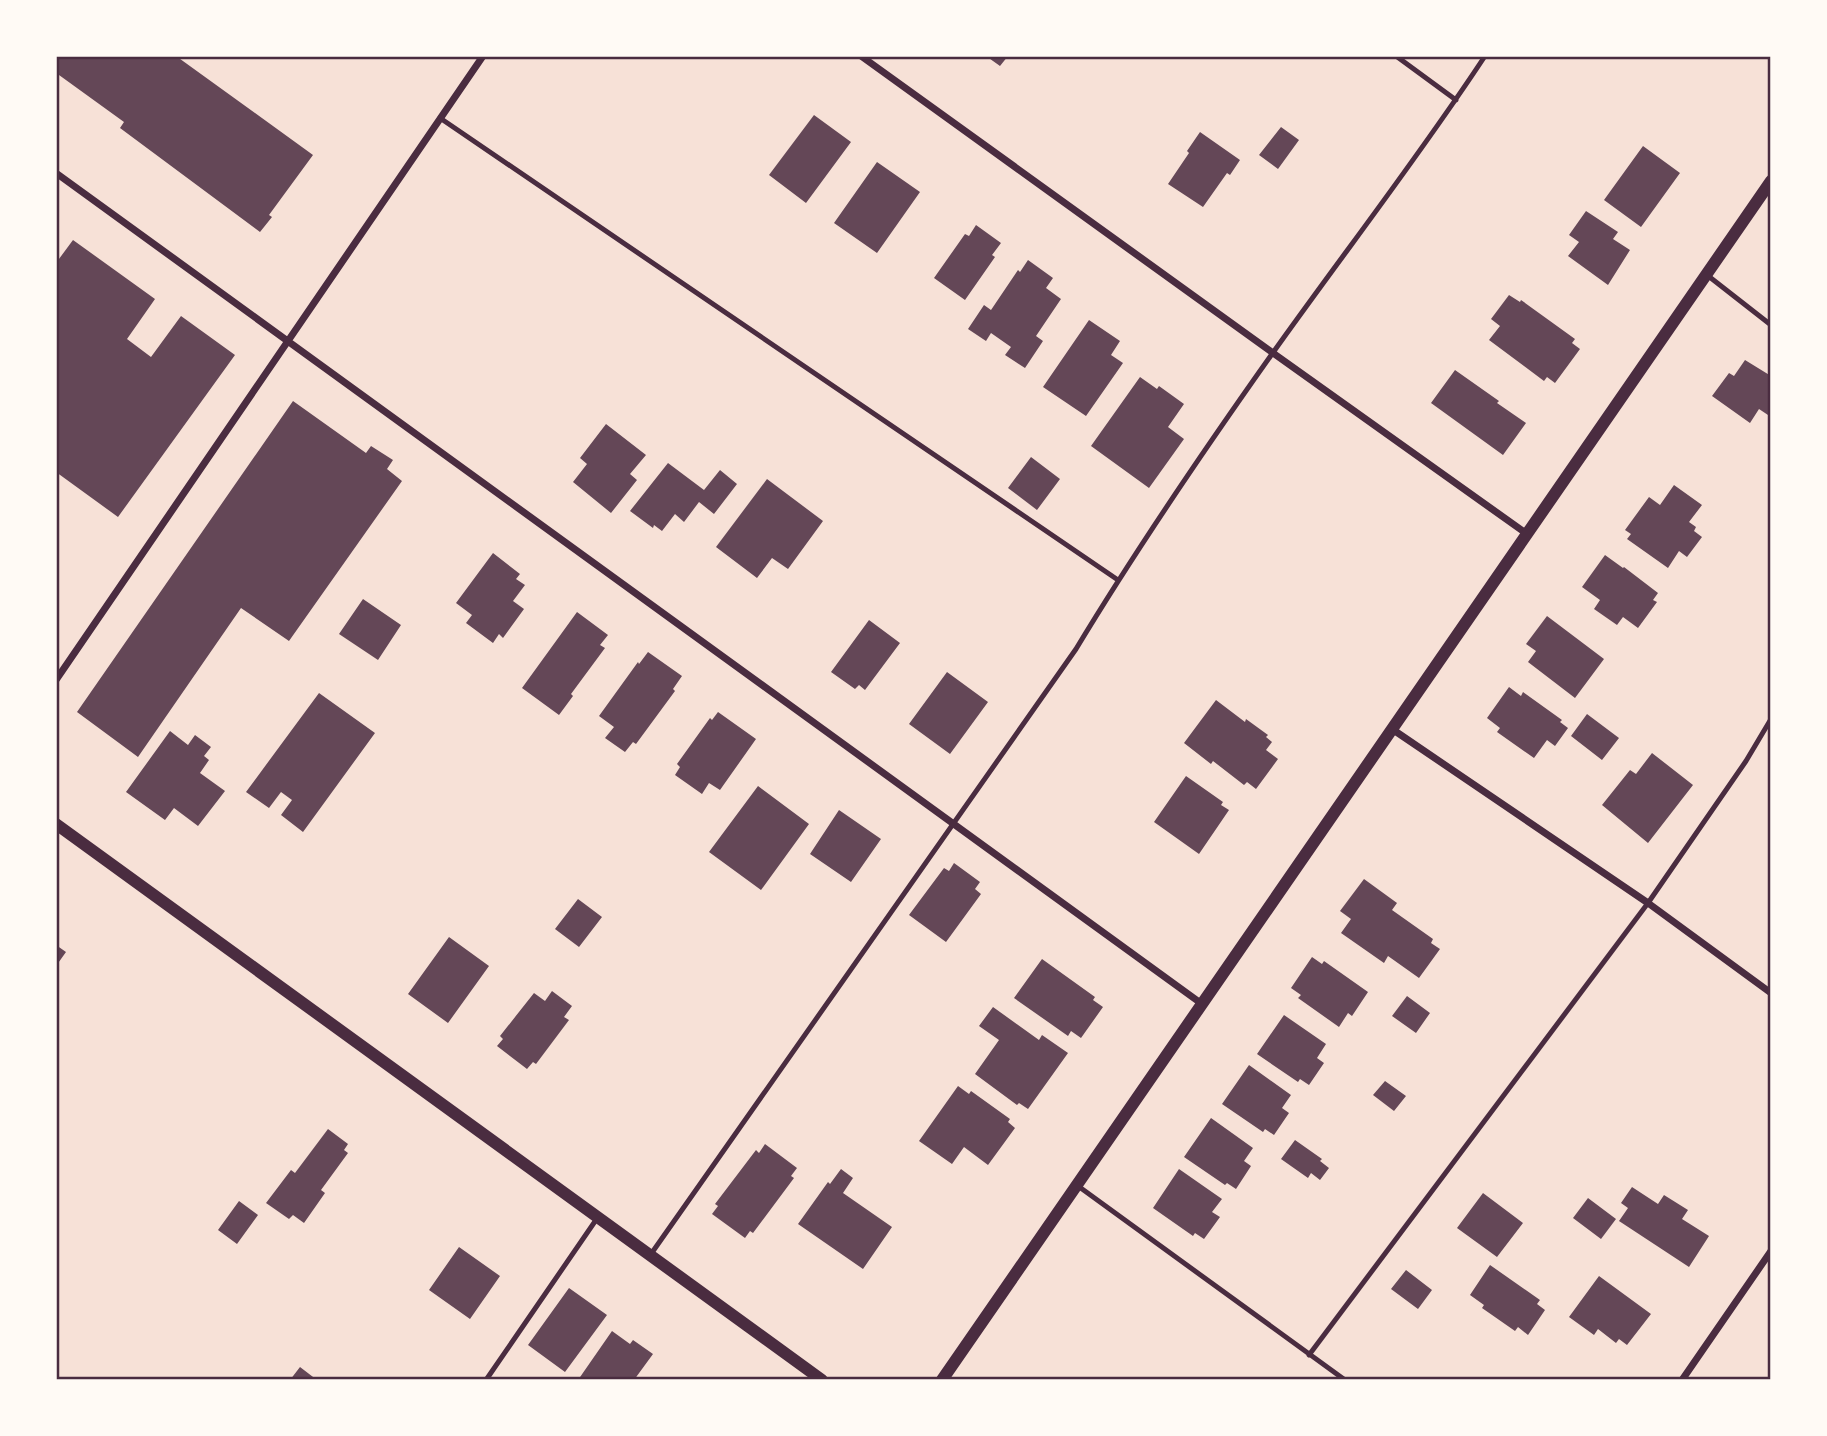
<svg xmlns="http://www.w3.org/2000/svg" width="1827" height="1436" font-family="Bitter,serif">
  <rect width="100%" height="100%" fill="#f7e1d7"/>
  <path fill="#644757" d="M56 56H176L313 155 269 215 272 217 260 232 120 128 124 122 59 75 56 76Z
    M986 56H1008L1000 66Z
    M814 115 851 142 806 203 769 175Z
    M1281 127 1299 140 1278 169 1259 155Z
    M1200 132 1240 160 1230 175 1227 173 1203 207 1168 184 1189 153 1187 151Z
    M1643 146 1680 173 1641 227 1604 200Z
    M877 162 920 192 877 253 834 223Z
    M1586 211 1618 232 1613 239 1630 250 1608 285 1568 256 1579 242 1569 235Z
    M976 225 1001 243 992 255 995 257 965 300 934 278 965 234 969 236Z
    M73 240 155 299 127 339 151 357 181 316 235 355 118 517 56 472V263Z
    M1028 260 1053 278 1046 288 1061 299 1036 336 1043 341 1025 368 1005 355 1011 347 991 333 986 341 968 329 984 305 991 310 1018 270 1020 272Z
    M1509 295 1520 302 1521 300 1575 339 1572 343 1580 349 1555 383 1547 377 1544 381 1489 340 1500 326 1491 319Z
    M1089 320 1120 341 1111 355 1123 363 1086 416 1043 387Z
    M1745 360 1771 376V417L1759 409 1750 423 1712 396 1729 373 1734 376Z
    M1455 370 1499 401 1497 403 1526 423 1503 455 1431 403Z
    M1140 377 1157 389 1159 386 1184 404 1168 427 1184 439 1149 488 1091 446Z
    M293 401 366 453 371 446 393 460 387 469 402 481 289 641 241 608 138 757 77 712Z
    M606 424 646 455 630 474 637 480 611 513 573 482 587 464 580 458Z
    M1031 457 1060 479 1037 510 1008 488Z
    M668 463 704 490 720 470 737 484 714 514 699 502 684 522 675 514 662 531 654 525 653 528 630 511Z
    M767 479 823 521 788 569 772 558 757 578 716 547Z
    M1674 485 1702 505 1689 522 1696 527 1694 531 1702 537 1687 557 1679 551 1668 568 1627 539 1631 534 1625 530 1649 497 1660 505Z
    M493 553 520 574 516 579 525 585 513 601 524 609 503 638 499 634 493 643 466 623 472 615 456 603Z
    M1605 555 1623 568 1624 567 1658 593 1653 600 1657 602 1638 628 1623 617 1617 625 1594 609 1600 600 1582 587Z
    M363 599 401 625 378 660 339 634Z
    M577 612 608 635 600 645 605 648 571 694 573 696 559 715 522 688Z
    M1547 616 1604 659 1575 698 1528 662 1536 651 1526 644Z
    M869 620 900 643 865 690 859 685 855 689 831 672Z
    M648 652 682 676 673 689 675 691 636 744 633 742 625 752 605 738 614 727 599 716 638 662 639 664Z
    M947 672 988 702 950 754 909 724Z
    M1509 687 1521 696 1523 692 1562 720 1560 722 1568 728 1555 746 1547 740 1534 758 1497 732 1500 728 1487 718Z
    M319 693 375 733 303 832 281 815 292 800 281 792 269 808 246 792Z
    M1216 700 1245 722 1246 719 1268 735 1266 737 1272 742 1266 750 1278 759 1256 789 1247 782 1244 785 1213 761 1211 764 1184 743Z
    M718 712 756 739 720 790 709 783 702 794 675 775 680 767 677 764 710 718 712 720Z
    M1587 714 1619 738 1602 760 1571 736Z
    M170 731 188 745 195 735 211 747 204 756 209 760 200 773 225 791 198 826 174 808 165 820 126 792Z
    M1652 753 1693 785 1648 843 1602 805 1630 770 1636 774Z
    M1186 776 1223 802 1221 805 1229 810 1199 854 1154 822Z
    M758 786 809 824 761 890 709 852Z
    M839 810 881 839 851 882 810 854Z
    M954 863 980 882 975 889 981 894 946 942 909 915 944 868 949 871Z
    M1364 879 1397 903 1392 910 1433 939 1431 943 1440 949 1419 978 1388 956 1384 963 1341 933 1351 919 1340 911Z
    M578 899 602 917 579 947 555 929Z
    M449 937 489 966 448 1023 408 994Z
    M56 945 66 952 56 966Z
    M1312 957 1322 964 1324 961 1368 992 1352 1016 1348 1013 1339 1027 1298 998 1301 995 1291 988Z
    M1042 959 1095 997 1093 1000 1103 1007 1081 1038 1071 1031 1068 1036 1014 998Z
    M552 991 572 1006 564 1017 569 1020 536 1064 533 1062 527 1069 497 1046 503 1039 500 1036 534 993 545 1001Z
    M1407 996 1430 1013 1416 1033 1392 1016Z
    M993 1007 1039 1040 1042 1035 1068 1053 1028 1109 1019 1103 1017 1105 975 1074 999 1040 979 1026Z
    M1284 1015 1326 1044 1317 1058 1324 1063 1309 1085 1300 1079 1298 1082 1257 1054Z
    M1249 1065 1291 1095 1282 1108 1289 1113 1274 1135 1265 1129 1263 1132 1222 1104Z
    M1385 1081 1406 1096 1394 1111 1373 1095Z
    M958 1086 969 1094 971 1091 1010 1119 1008 1122 1015 1128 988 1165 964 1147 952 1164 919 1141Z
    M1211 1118 1253 1148 1244 1161 1251 1166 1236 1189 1227 1183 1225 1185 1184 1157Z
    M328 1129 348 1144 344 1150 348 1153 321 1190 325 1193 304 1223 293 1215 289 1219 266 1203 291 1170 295 1173Z
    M1295 1140 1322 1159 1320 1161 1329 1168 1320 1180 1311 1173 1308 1178 1281 1159Z
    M765 1144 797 1168 791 1176 794 1178 753 1233 750 1231 745 1238 712 1214 718 1206 715 1204 756 1150 759 1153Z
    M841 1169 853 1178 843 1193 892 1227 863 1269 798 1224 828 1182 830 1184Z
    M1179 1169 1222 1199 1212 1212 1220 1217 1204 1239 1195 1233 1193 1236 1153 1208Z
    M1632 1187 1658 1204 1664 1195 1688 1210 1682 1219 1709 1236 1689 1267 1619 1221 1628 1208 1621 1203Z
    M1483 1193 1523 1223 1497 1257 1457 1228Z
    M1588 1198 1616 1219 1601 1239 1573 1218Z
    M239 1201 258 1215 237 1244 218 1230Z
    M459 1247 500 1276 470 1319 429 1290Z
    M1490 1265 1540 1300 1537 1304 1545 1310 1528 1335 1518 1327 1515 1331 1482 1308 1484 1305 1470 1295Z
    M1406 1270 1432 1290 1418 1309 1391 1289Z
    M1599 1276 1651 1314 1627 1345 1619 1339 1616 1343 1598 1329 1594 1335 1569 1317Z
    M569 1288 607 1315 565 1372 528 1345Z
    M612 1331 630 1344 633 1340 653 1354 634 1380H578Z
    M300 1367 317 1380H290Z"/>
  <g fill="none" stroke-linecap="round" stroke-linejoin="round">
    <path stroke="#4a2c40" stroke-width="5" d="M1396 56 1456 100
      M440 118 1118 580
      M1707 275 1771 325
      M1078 1186 1345 1380
      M651 1254 1076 649C1137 548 1204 450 1272 354 1343 254 1418 158 1485 56
      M1309 1355 1648 903 1746 761 1771 719
      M486 1380 598 1217"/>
    <path stroke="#4a2c40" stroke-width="7" d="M861 56 1273 353 1527 534
      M56 173 1202 1004
      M56 680 483 56
      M1392 729 1648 903 1771 993
      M1682 1380 1771 1251"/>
    <path stroke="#4a2c40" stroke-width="12" d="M56 824 822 1380
      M942 1380 1771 181"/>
  </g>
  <rect width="1827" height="1436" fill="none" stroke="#fffaf5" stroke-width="116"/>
  <rect x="58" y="58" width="1711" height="1320" fill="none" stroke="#4a2c40" stroke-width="2.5"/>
</svg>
